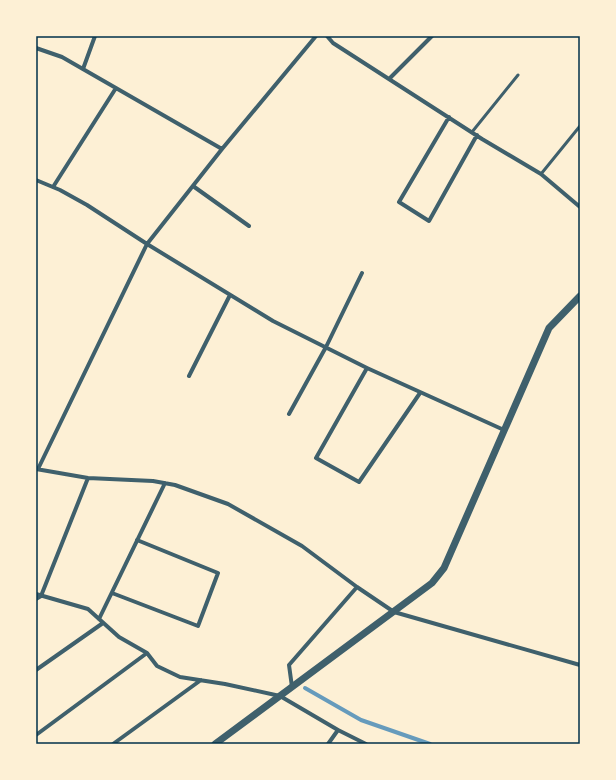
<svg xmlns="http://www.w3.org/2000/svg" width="616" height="780" font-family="Mulish,sans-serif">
  <rect width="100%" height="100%" fill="#fdf0d5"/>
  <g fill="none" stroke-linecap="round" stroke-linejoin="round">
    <path stroke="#669bbc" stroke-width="4" d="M305 688 361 720 430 744"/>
    <path stroke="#3f606c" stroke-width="3" d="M472 132 518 75
      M541 174 580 126"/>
    <path stroke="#3f606c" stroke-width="4" d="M327 36 333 43 482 139 541 174 580 207
      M36 48 62 57 222 149 316 36
      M83 69 95 36
      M390 78 432 36
      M449 117 399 202 429 221 477 135
      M36 180 60 190 87 205 147 244 273 321 367 368 504 430
      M193 186 249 226
      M53 187 116 88
      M367 368 316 458 359 482 420 393
      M189 376 230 295
      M289 414 326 347 362 273
      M36 469 88 478 153 481 175 485 228 504 302 546 357 587 394 612 580 665
      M38 469 147 244 222 149
      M112 593 198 626 218 573 137 540
      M36 594 88 609 119 637 147 653 157 666 180 677 225 684 280 696 338 730 366 744
      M36 599 41 596 88 478
      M99 619 165 483
      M36 670 103 623
      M292 687 289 665 357 587
      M36 735 147 653
      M113 744 201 680
      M328 744 338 730"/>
    <path stroke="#3f606c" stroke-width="7" d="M215 744 432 583 444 568 549 328 580 296"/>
  </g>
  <rect width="616" height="780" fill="none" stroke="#fdf0d5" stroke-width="74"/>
  <rect x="37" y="37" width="542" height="706" fill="none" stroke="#003049" stroke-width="1.5"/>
</svg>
